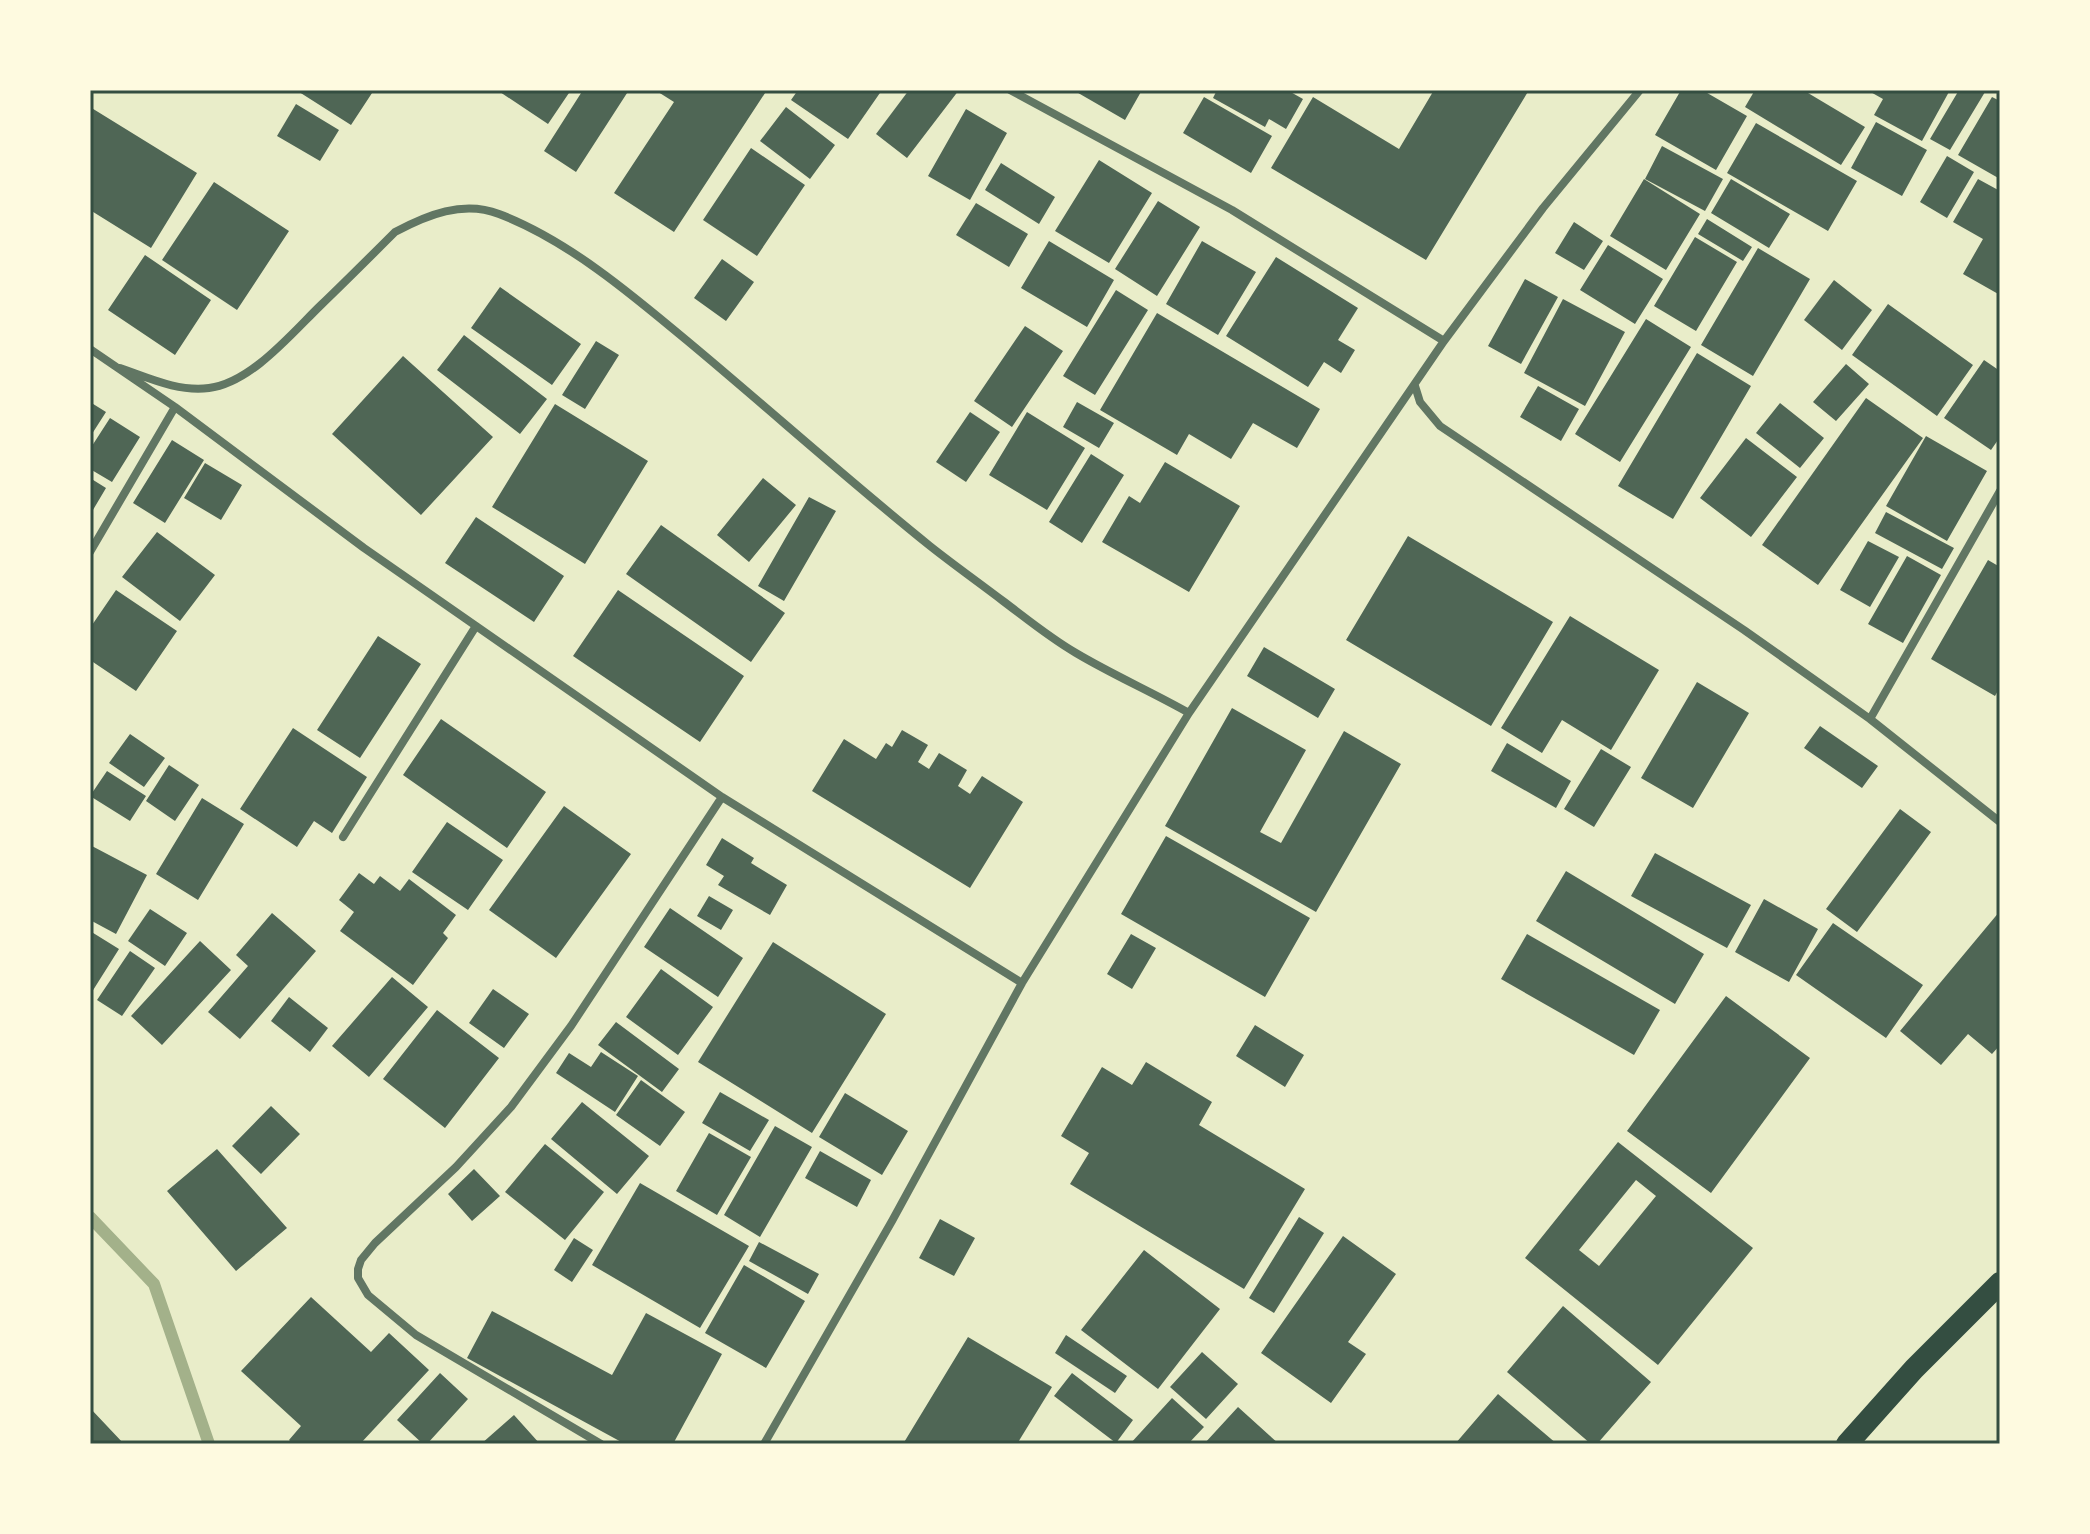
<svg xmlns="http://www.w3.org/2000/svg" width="2090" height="1534" font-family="Karla,sans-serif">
  <rect width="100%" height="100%" fill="#e9edc9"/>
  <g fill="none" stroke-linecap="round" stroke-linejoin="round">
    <path stroke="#a3b18a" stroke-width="12" d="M90 1217 154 1284 209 1444"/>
  </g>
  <path fill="#4f6655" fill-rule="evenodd" d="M296 90H374L351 125Z
    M497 90H571L548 124Z
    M583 90H629L576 172 544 151Z
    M655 90H767L674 232 614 193 674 102Z
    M798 90H882L848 139 791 100Z
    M909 90H959L907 158 876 134Z
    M1073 90H1142L1125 120Z
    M1217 90H1287L1303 99 1286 129 1269 119 1265 127 1213 98Z
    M1434 90H1529L1426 260 1271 168 1313 97 1399 149Z
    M1681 90H1702L1747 116 1716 170 1655 135Z
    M1755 90H1803L1865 127 1841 165 1745 107Z
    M1867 90H1950L1922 141 1874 115 1883 99Z
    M1959 90H1982L1985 92 1950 150 1930 139Z
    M1204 97 1272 136 1251 173 1183 133Z
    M1992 97 2000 101V179L1958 155Z
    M296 104 339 130 320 161 277 136Z
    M90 107 197 173 151 248 90 210Z
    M786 107 835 145 810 179 760 141Z
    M966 109 1007 133 970 200 928 176Z
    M1876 122 1927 150 1902 196 1851 168Z
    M1756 123 1857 181 1828 231 1727 173Z
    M1662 146 1723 179 1705 211 1645 179Z
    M751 148 805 185 757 256 703 220Z
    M1947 156 1974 172 1947 218 1920 202Z
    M1099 160 1152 193 1109 263 1055 231Z
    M1001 163 1055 197 1039 224 985 190Z
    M1644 179 1700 214 1666 270 1610 236Z
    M1731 179 1790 214 1769 248 1711 213Z
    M1978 179 2000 191V295L1963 274 1983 239 1953 222Z
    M214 182 289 231 237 310 162 260Z
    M1158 201 1200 227 1157 296 1115 269Z
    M976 203 1028 234 1009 267 956 235Z
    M1707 219 1752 247 1743 261 1698 234Z
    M1574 222 1603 241 1584 270 1555 253Z
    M1695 237 1737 262 1696 331 1654 306Z
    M1049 241 1114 280 1087 327 1021 288Z
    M1202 241 1256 272 1218 335 1166 304Z
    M1608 245 1663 279 1635 324 1580 290Z
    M1758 248 1810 279 1753 376 1701 345Z
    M145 255 211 300 175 355 108 310Z
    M1276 257 1358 308 1338 340 1355 350 1341 373 1324 362 1308 387 1226 336Z
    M722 259 754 282 726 321 694 298Z
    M1525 279 1558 297 1521 364 1488 346Z
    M1834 280 1872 310 1842 350 1804 320Z
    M500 287 581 344 552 385 471 328Z
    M1116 290 1148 310 1095 395 1063 376Z
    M1563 299 1625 332 1585 406 1524 373Z
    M1888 304 1973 365 1937 416 1852 355Z
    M1157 313 1320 409 1297 448 1253 423 1231 459 1189 434 1177 455 1100 410Z
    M1646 319 1691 347 1620 462 1575 434Z
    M1025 326 1063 351 1012 427 974 401Z
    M464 335 547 399 520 434 437 370Z
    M596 341 619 355 585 409 562 395Z
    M1697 353 1751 386 1673 519 1618 486Z
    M403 356 493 437 421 515 332 434Z
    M1984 360 2000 371V437L1991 450 1944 418Z
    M1846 364 1869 384 1836 421 1813 402Z
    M1538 386 1579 409 1561 441 1520 417Z
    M1866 398 1923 438 1818 585 1762 545Z
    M90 402 106 412 90 437Z
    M1077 402 1114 423 1099 448 1063 427Z
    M1780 403 1824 438 1800 468 1756 433Z
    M555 404 648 461 585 564 492 507Z
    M970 412 1000 432 966 482 936 462Z
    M1027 412 1085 448 1047 510 989 475Z
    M110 418 140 437 112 482 90 469V449Z
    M1926 436 1987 471 1947 541 1886 506Z
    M1746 438 1797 477 1751 537 1700 498Z
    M172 440 204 460 165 523 133 503Z
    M1091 454 1124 475 1082 543 1049 522Z
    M1165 462 1240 506 1189 592 1102 542 1129 496 1140 503Z
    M205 463 242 485 221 520 184 498Z
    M90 478 106 488 90 515Z
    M763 478 796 505 749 562 717 535Z
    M809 497 836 511 784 601 758 586Z
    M1886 512 1954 548 1942 569 1875 533Z
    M476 517 564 576 534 622 445 563Z
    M661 525 785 613 751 662 626 574Z
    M157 532 215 575 180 621 122 577Z
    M1408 536 1553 622 1491 726 1346 640Z
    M1868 541 1899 557 1870 607 1840 590Z
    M1907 556 1941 575 1903 643 1868 624Z
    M1988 560 2000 567V687L1995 696 1931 659Z
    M116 590 177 631 136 691 90 660V628Z
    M618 590 744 676 700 742 573 656Z
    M1570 616 1659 670 1611 750 1562 720 1542 753 1501 728Z
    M378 636 421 664 360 758 317 730Z
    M1264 647 1335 689 1318 718 1247 676Z
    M1697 682 1749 713 1693 808 1641 778Z
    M1232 708 1306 750 1260 832 1281 843 1344 731 1401 764 1316 912 1165 826Z
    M441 719 546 792 507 848 403 775Z
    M1820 726 1878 766 1862 788 1804 748Z
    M293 728 367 777 332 833 314 821 297 847 240 809Z
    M902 730 928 745 918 762 929 769 939 753 967 770 958 786 970 794 982 776 1023 802 970 888 812 791 844 739 876 759 886 743 892 747Z
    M130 734 165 758 144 787 109 763Z
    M1507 743 1571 781 1556 808 1491 771Z
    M1601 749 1631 767 1594 827 1564 809Z
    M169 765 199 785 175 821 146 801Z
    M107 771 146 796 130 821 90 796Z
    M202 798 244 824 198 900 156 874Z
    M564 806 631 854 556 958 489 910Z
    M1900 809 1931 832 1857 932 1826 909Z
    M447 822 503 860 468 910 412 872Z
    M1166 836 1310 918 1265 997 1121 914Z
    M722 838 754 858 751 863 787 885 770 915 718 885 724 876 706 865Z
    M90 845 147 875 116 934 90 920Z
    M1655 853 1751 905 1727 948 1631 896Z
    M1566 871 1704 954 1675 1004 1536 921Z
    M359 873 374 884 380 876 400 891 409 879 456 915 443 933 448 938 413 985 340 931 354 912 339 900Z
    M709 896 733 910 721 930 697 916Z
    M1764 899 1818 929 1789 982 1735 952Z
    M670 908 743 958 718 997 644 947Z
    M150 909 187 933 165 966 128 941Z
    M2000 911V1045L1992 1054 1968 1034 1941 1065 1900 1031Z
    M272 913 316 951 240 1039 208 1012 248 966 236 955Z
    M1833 923 1923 985 1886 1038 1796 975Z
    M90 931 119 949 90 995Z
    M1131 934 1156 948 1132 989 1107 974Z
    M1527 934 1660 1010 1634 1055 1501 979Z
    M200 941 231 970 162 1045 131 1016Z
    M773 942 886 1014 812 1133 698 1062Z
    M130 951 155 968 122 1016 97 1000Z
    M661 969 713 1007 678 1055 626 1017Z
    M392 977 428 1007 369 1077 332 1046Z
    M493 989 529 1014 504 1048 469 1023Z
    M1726 996 1810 1058 1711 1193 1627 1131Z
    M289 997 328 1028 310 1052 271 1021Z
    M437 1010 499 1058 445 1128 383 1079Z
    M616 1022 679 1069 662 1092 598 1045Z
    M1255 1025 1304 1055 1285 1087 1236 1056Z
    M601 1052 638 1076 615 1112 556 1073 569 1053 591 1067Z
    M1146 1062 1212 1102 1199 1125 1305 1189 1244 1289 1070 1184 1089 1153 1061 1136 1102 1067 1132 1085Z
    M641 1080 685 1112 660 1146 616 1115Z
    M720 1092 769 1120 750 1151 702 1123Z
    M845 1093 908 1131 882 1175 819 1137Z
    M582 1102 649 1156 617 1194 551 1139Z
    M271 1106 300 1134 261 1174 232 1146Z
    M775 1126 812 1147 760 1237 724 1215Z
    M709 1133 751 1157 717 1215 676 1191Z
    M1618 1142 1753 1248 1658 1365 1525 1258ZM1636 1180 1656 1196 1599 1266 1579 1250Z
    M545 1144 604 1192 565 1240 505 1192Z
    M217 1149 287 1228 236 1271 167 1191Z
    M820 1151 871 1180 857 1207 805 1178Z
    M474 1169 500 1196 472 1221 448 1194Z
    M640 1183 749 1246 700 1328 592 1265Z
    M1299 1217 1324 1233 1274 1313 1249 1298Z
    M940 1219 975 1238 954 1276 919 1258Z
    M1343 1236 1396 1274 1348 1342 1366 1354 1331 1403 1261 1353Z
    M574 1238 593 1250 572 1282 554 1270Z
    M759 1242 819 1274 808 1294 749 1261Z
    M1144 1250 1220 1309 1158 1389 1081 1330Z
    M744 1265 805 1301 766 1368 705 1333Z
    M311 1297 371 1352 389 1333 429 1370 360 1444H293L289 1440 301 1426 241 1371Z
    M1563 1306 1651 1382 1597 1444H1591L1507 1372Z
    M492 1311 612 1375 646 1313 722 1354 673 1444H625L467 1358Z
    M1066 1335 1127 1376 1115 1393 1055 1353Z
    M968 1337 1052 1387 1017 1444H903Z
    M1202 1352 1238 1384 1206 1419 1170 1387Z
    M440 1373 468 1399 427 1444H423L397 1420Z
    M1072 1373 1133 1420 1116 1443 1054 1396Z
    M1498 1394 1557 1444H1455Z
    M1172 1398 1204 1427 1188 1444H1130Z
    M1238 1407 1279 1444H1204Z
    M90 1408 124 1444H90Z
    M514 1415 540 1444H481Z"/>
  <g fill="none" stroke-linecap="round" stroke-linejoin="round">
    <path stroke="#617663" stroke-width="8" d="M1010 90 1232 210 1444 341
      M90 349 175 407 364 548 722 797 1022 983
      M120 368C149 378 178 392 209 388 251 383 292 333 321 305 346 281 371 256 395 232 427 215 463 200 499 214 573 242 643 304 703 354 779 418 853 484 930 546 954 565 978 582 1003 601 1027 619 1050 638 1076 653 1113 675 1152 692 1189 713
      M1415 386 1420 402 1440 426 1744 630 1870 719 2000 822
      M90 552 175 407
      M1870 719 2000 491
      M343 837 476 626
      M601 1444 416 1335 368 1295 358 1278V1269L361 1260 375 1243 456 1167 511 1107 571 1026 722 797
      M764 1444 892 1221 1022 983 1189 713 1444 341 1543 208 1640 90"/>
    <path stroke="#344e41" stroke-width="22" d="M1847 1444 1914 1369 2000 1283"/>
  </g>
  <rect width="2090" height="1534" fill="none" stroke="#fefae0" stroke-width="184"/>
  <rect x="92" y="92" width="1906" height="1350" fill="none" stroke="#344e41" stroke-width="3"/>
</svg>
